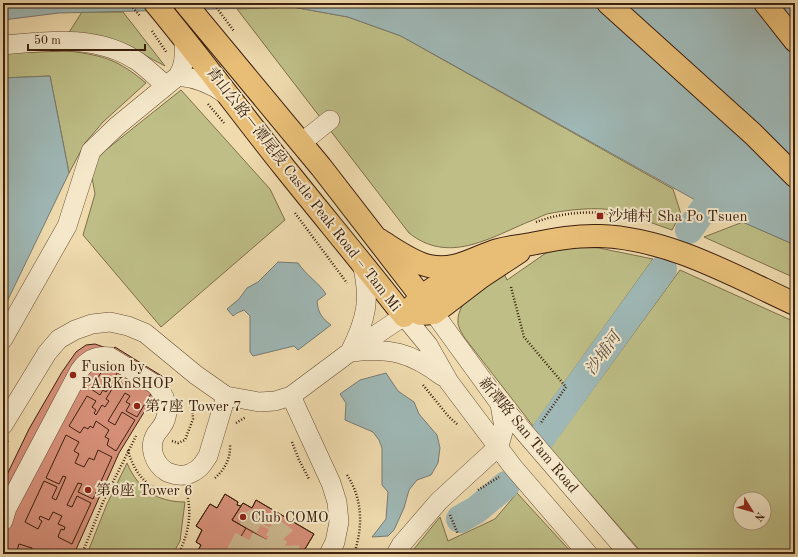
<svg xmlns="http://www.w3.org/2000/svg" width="798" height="557" font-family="'Old Standard TT','Noto Serif TC',serif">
  <rect width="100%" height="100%" fill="#efdbae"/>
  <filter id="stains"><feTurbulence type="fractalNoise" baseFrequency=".005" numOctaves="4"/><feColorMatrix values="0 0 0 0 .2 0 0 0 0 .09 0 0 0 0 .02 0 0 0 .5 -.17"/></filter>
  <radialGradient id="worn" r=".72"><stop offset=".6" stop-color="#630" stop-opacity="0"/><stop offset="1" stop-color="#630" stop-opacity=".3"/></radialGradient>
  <path fill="#bebe86" stroke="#7e6f4a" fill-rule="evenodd" d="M293 7 348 17 401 36 673 189 681 214 672 230C654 224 635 216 617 211 599 206 565 210 547 214 541 216 534 220 528 222 488 239 448 264 409 233L237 9Z
    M82 12H123L165 66 137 51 68 34Z
    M69 51C106 56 118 60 146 83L103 122 85 143 69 173 50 76 3 78V53Z
    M181 90 270 189 285 220 161 327 83 235 95 194 91 172 97 157Z
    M743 222 795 245V278L704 237Z
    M570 247 599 248 653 259 533 426 464 337C462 333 458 327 458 323 456 299 487 283 503 271L507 280 546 253Z
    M680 270 795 322V554H643L550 448ZM740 499H764V523H740Z
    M127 463C138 489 157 502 185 502L180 541 173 554H87L107 504Z
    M517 493 573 554H522L521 552 491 554H410L440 517 448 541 495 519Z"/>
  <path fill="#9fb8b6" stroke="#787b73" d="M3 3H795V245L706 206 401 36 348 17 293 7 59 13 3 20Z
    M50 76 69 173 3 310V78Z
    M278 262 298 263C307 276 319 283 326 294L317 301C318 313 322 318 331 325L298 350 294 346 253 356 250 352V316L244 310 237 313 233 316 227 309 239 299 247 288 258 282Z
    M386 373 398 391 414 402 419 414 437 435 440 448 438 463 431 475 417 480 409 490 404 508 394 530 388 536 372 537 386 519 388 492 382 485V448L379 440 373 432 345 420 346 403 340 394 360 380Z"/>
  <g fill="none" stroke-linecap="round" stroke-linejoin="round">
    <path stroke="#9fb8b6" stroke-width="28" d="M689 230 728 175
      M541 438 663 269
      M460 519 476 510 506 485"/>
  </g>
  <path fill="#d7907a" stroke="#3d200e" d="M95 344 112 350 115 347 165 378 119 453 74 554H3V483L29 429 62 372 76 352 86 345Z
    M108 361 120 368 116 375 119 377 116 382 129 390 133 382 155 387 137 417 126 411 130 404 126 402 130 396 125 393 108 421 115 425 122 412 135 420 116 451 107 445 109 439 105 437 109 430 96 421 93 428 90 426 88 429 84 427 80 433 69 426 87 396 96 401 92 407 96 410 94 413 96 415 102 405 105 407 109 401 106 399 112 389 109 387 106 392 103 390 100 395 91 389Z
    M66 435 79 442 74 451 79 454 75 463 84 467 89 458 94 460 98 450 112 457 93 499 78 492 82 484 78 483 67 505 72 507 77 496 91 503 72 544 58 537 61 529 64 530 65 527 58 524 62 516 53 512 49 520 40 516 39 519 42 521 38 529 25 522 44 481 57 487 52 498 56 500 66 477 63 476 59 484 46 478Z
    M225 494 238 502 237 505 241 506 232 520 246 528 240 538 246 541 238 554H196L201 545 196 542 202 530 196 526 210 504 217 508Z
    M225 494 238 502 237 505 241 506 243 503 252 508 256 500 314 534 302 554H196L201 545 196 542 202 530 196 526 210 504 217 508Z
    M256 500 314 534 302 554H291L232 520 243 503 252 508Z
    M19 544 32 548 31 553 16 554Z"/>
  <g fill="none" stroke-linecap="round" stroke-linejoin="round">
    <path stroke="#cbb68e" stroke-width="19" stroke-dasharray="19 10" stroke-linecap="butt" d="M235 554 253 519C267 526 298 534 288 554
      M253 554 267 526
      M270 554 281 533"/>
    <g stroke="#6a4f36" stroke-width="20">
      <path id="minor" d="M3 45C48 41 97 34 137 61 147 68 156 77 165 85
        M178 76C196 78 211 83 225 94
        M301 143 330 120
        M434 313 500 404 629 554
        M3 339 67 226 91 151 117 126 178 76C186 64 184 51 184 38
        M350 352C366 320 371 300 362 264
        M352 352C389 347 412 353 442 376
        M291 396 331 483 337 502 339 522 335 542 329 554
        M3 425 47 353 59 339 75 330 92 324 110 322 128 326 145 333 196 375 226 396 259 402 275 401 291 396 350 352 404 316 428 345 449 382 513 467 588 554
        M3 521 7 508 80 370C88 359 97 355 110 357L156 385C162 392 167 400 167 410 167 421 162 426 156 434 148 447 154 464 167 472 174 475 183 477 191 473 199 470 203 464 208 456L226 396
        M396 554 401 545 439 501 499 446 504 428 500 404"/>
    </g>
    <g stroke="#3d200e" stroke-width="24">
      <path id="major" d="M155 3C200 57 241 113 284 167 324 217 365 266 404 316
        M185 3 321 167 434 313
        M378 239C393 248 411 262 429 266 456 272 474 257 498 250 509 247 520 246 531 244 554 239 576 235 600 236 668 238 734 276 795 304
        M412 307 422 296 465 266
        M420 314 434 313 481 277 519 252"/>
    </g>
    <g stroke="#3d200e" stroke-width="24">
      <path id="highway" d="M608 3 753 134 795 176
        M765 3 795 41"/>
    </g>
    <path stroke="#3d200e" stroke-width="2.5" stroke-dasharray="1 2" stroke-linecap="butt" d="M129 3 140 16
      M213 3 234 31
      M152 31 167 53
      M208 104 224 123
      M295 213 347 283
      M536 222C566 211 601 209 631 219
      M511 287 524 337 566 387 540 424
      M423 385 449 417 458 425
      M236 423 246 417
      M172 441 178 443 185 440 193 419 192 402 200 399
      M292 442 299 460 309 479
      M3 449 8 441
      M128 450C134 474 150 493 176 493
      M347 475C363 499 363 528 354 554
      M215 478C225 469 231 458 230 444
      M478 490 499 477
      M450 515 458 534
      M82 554 103 502 136 436
      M178 554C188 537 193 511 186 492"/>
    <use href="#minor" stroke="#f5e8ca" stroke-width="19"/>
    <use href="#major" stroke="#e8be77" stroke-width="22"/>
    <use href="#highway" stroke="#e8be77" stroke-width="22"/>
  </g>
  <g fill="#8f2418" stroke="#f5e8ca" stroke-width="1.5">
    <rect x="596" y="212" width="8" height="8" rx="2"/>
    <circle cx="73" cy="375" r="4"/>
    <circle cx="137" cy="406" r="4"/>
    <circle cx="88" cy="490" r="4"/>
    <circle cx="243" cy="517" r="4"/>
  </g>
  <g text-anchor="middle" stroke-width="4" stroke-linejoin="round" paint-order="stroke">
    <g font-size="15" fill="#3d200e" stroke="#f5e8ca">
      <text transform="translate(304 189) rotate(52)" y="5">青山公路－潭尾段 Castle Peak Road – Tam Mi</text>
      <text transform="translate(529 435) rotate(50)" y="5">新潭路 San Tam Road</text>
    </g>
    <g font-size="15" fill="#3d200e" stroke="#f5e8ca" text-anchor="start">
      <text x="608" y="221">沙埔村 Sha Po Tsuen</text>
      <text x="81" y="371">Fusion by<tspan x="81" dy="17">PARKnSHOP</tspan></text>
      <text x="145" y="411">第7座 Tower 7</text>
      <text x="96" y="495">第6座 Tower 6</text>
      <text x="251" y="522">Club COMO</text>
    </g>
    <g font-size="16" font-style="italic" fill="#5a4e40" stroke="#f5e8ca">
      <text transform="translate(602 353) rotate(-54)" y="6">沙埔河</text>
    </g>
  </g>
  <rect width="798" height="557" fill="none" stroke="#efdbae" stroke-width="16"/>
  <rect x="4" y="4" width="790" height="549" fill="none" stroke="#3d200e" stroke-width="2"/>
  <rect x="8" y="8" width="782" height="541" fill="none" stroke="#3d200e"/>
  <g transform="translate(752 511) rotate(127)"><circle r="19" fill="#f5e8ca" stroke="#ab987f"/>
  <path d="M0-3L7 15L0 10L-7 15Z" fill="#8f2418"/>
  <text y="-6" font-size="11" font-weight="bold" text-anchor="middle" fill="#3d200e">N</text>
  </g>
  <path d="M28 44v6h117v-6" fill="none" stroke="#3d200e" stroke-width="2"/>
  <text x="34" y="44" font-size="12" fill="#3d200e" stroke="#f5e8ca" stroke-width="3" paint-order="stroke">50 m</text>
  <rect width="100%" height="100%" filter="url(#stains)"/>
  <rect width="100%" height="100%" fill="url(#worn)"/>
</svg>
